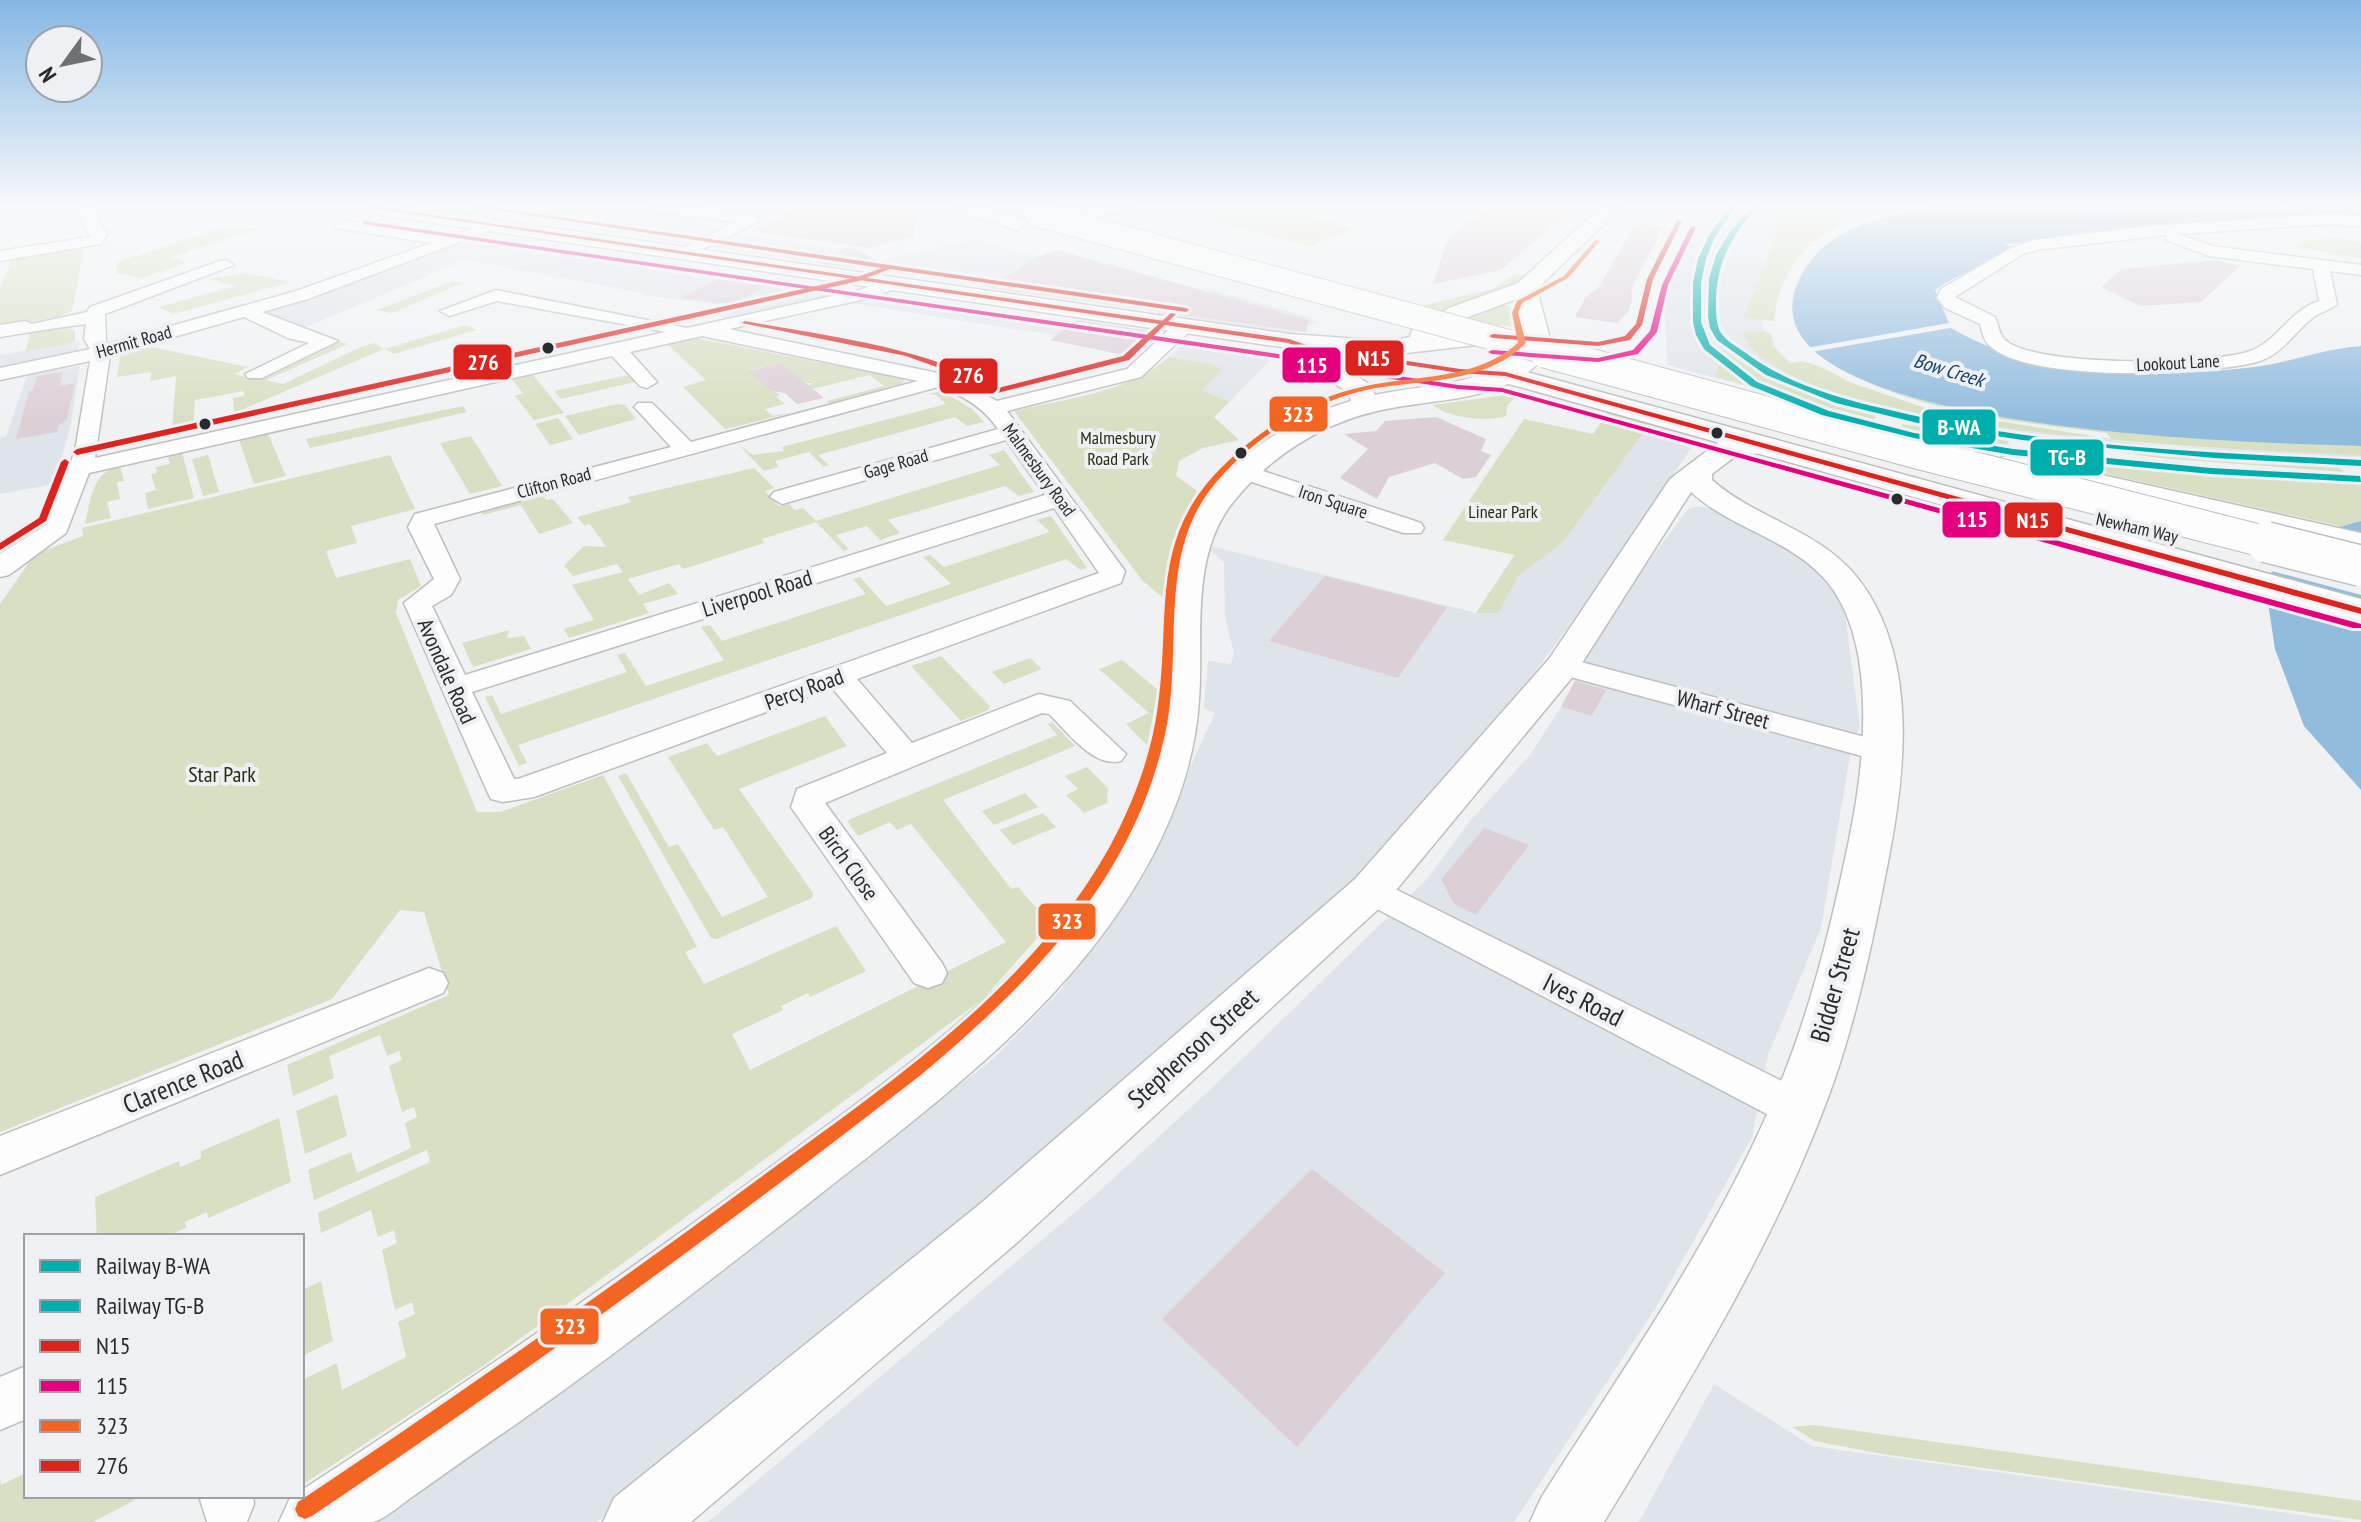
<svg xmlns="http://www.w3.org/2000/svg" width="2361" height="1522" font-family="'PT Sans Narrow',sans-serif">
  <rect width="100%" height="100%" fill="#eff1f3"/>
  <path fill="#dfe4ea" d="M418 207H521L504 216 486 217Z
    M580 207H625L738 222 690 245 561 224Z
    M1703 207H1786L1778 216 1762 323 1764 331 1771 334 1778 353 1793 365 1868 400 1967 422 2072 436 2168 446 2361 455V468L2251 464 2092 448 1878 414 1873 419 1667 365 1664 295 1676 255Z
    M738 233 843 249 817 263 710 247Z
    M482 234 733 272 856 290 725 320 717 314 724 305 640 295 643 293 465 260 297 331 256 314 330 291Z
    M973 239 1036 257 990 287 857 267Z
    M1212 290 1305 316 1317 322 1289 335 1152 315Z
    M885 293 1100 327 1142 349 845 302Z
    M1190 338 1277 352V353L1229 402 1202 390 1222 370 1213 364 1169 357Z
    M81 341 77 352 0 369V355Z
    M80 366 70 428 54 484 0 494V438L6 437 27 375Z
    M1609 411 1698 437 1619 557 1524 687 1441 787 1348 890 1022 1181 597 1522H362L700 1284 992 1060 1062 989 1154 846 1215 713 1204 708 1208 661 1231 664 1234 653 1225 618 1224 563 1206 545 1476 613Z
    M1698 506 1724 511 1802 557 1834 593 1845 614 1860 727 1852 744 1821 928 1768 1055 1752 1137 1655 1309 1514 1522H708L1094 1196 1213 1087 1427 879 1470 821 1530 755 1561 707 1607 618 1688 509Z
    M1714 1384 1812 1446 2351 1522H1639Z"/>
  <path fill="#d8dfc2" d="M1249 207H1268L1355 228 1311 246 1204 219Z
    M1786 207 1827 212 1845 221 1815 241 1806 242 1811 244C1787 266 1778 289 1774 321L1743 318 1773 244 1778 216Z
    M229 225 257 229 172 257 186 263 141 278 116 273 117 262Z
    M2340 238 2361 243V259L2295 247 2303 241Z
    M84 248 72 311 56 318 0 326V289L12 258Z
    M244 273 291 282 173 314 158 307 236 286 208 279Z
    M1515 274 1526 275 1512 287 1442 312 1416 307 1493 289Z
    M453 281 463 283 392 313 377 310Z
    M1498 303 1512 307 1514 327 1461 320Z
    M466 325 476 330 394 354 384 349 234 413 233 398 244 396V391L195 400 193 426 172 430 176 376 150 381 151 372 117 377 121 353 142 345 248 367 234 374 255 379 339 342 348 344 266 380 283 384 363 346 374 343 384 349Z
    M67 327 75 331V342L25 352 31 332Z
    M1764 331 1771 334 1773 346 1790 363 1802 361 1819 366 1852 383 1934 411 2111 439 2107 433C2013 421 1868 409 1801 336L1881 381 2361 431V455C2252 450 1787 436 1742 333Z
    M696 338 905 379 900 386 830 404 827 401 884 386 869 375 813 389 808 385 814 383H805L781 363 749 370 771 391 780 394 776 397 785 404 765 409 772 416 794 412 725 429 683 387 706 380 667 344Z
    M1724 350C1768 385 1824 400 1878 414L1873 419 1715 377Z
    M1169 357 1213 364 1222 370 1202 390 1229 402 1214 417 1239 440 1203 448 1179 461 1176 476 1196 490 1198 498 1169 561 1162 597 1142 580 1014 411C1068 398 1125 394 1169 357Z
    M532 374 564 413 534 420 515 396 523 393 511 378Z
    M628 375 635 382 561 399 554 391Z
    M942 391 972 409 984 422 967 426 955 417 818 455 829 465 824 467 809 452 775 461 779 467 764 471 739 445 753 455 784 451 782 447 946 404 936 395 928 394Z
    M1519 393 1507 406 1506 416C1487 422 1448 418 1433 405Z
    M617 404 625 405 636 419 579 435 565 416Z
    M463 406 467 412 310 448 306 439Z
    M1609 411 1650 423 1563 542 1519 575 1498 613H1476L1515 555 1443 540 1524 419 1593 434Z
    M558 418 573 439 550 445 535 424Z
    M1901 424 2009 441 2006 447 1960 442 1900 427 1903 426Z
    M268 434 286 476 254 484 239 439Z
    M471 436 502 486 470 494 440 443Z
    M2018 437 2251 464 2338 467 2344 472 2159 458Z
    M1004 450 1034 492 1019 496 1005 486 888 520 900 533 880 540 867 526 836 535 848 549 844 551 816 522 810 524 762 539 764 543 693 566 683 569 679 564 628 579 639 595 669 583 678 594 643 604 649 613 569 638 564 629 594 620 572 585 623 572 617 564 573 576 564 566 584 546 606 547 590 524 584 525 577 517 631 502 628 497 754 468 774 488 765 491 779 506 789 504 795 510 803 508 816 521 1000 465 989 455Z
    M182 452 194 498 148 509 145 493 156 490 151 474 157 473 156 467 170 464 168 455Z
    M208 455 219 492 203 496 192 459Z
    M390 455 415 509 351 526 357 543 326 551 336 578 410 559 421 586 398 600 396 613 477 812H500L603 775 697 947 685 952 704 984 836 926 866 971 810 997 808 993 781 1006 783 1010 732 1034 750 1070 1006 942 911 824 897 830 890 822 858 836 848 822 850 819 1057 735 1048 724 1052 722 1075 746 943 800 1011 889 1018 887 1050 924 983 999 480 1368 302 1485V1380L337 1363 342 1390 406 1357 398 1322 415 1314 412 1302 395 1310 382 1250 397 1243 394 1230 378 1237 371 1210 321 1233 318 1213 430 1162 427 1150 314 1200 308 1170 351 1152 357 1173 411 1148 405 1123 417 1117 414 1107 402 1112 389 1066 402 1060 399 1051 387 1056 380 1035 329 1056 334 1078 293 1096 287 1065 449 995 424 912 400 910 332 999 0 1132V604L35 554 83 536 82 528Z
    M2076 462 2177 472 2361 481V550L2275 649 2268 602 2302 538 2340 526 2071 466Z
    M120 466 124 481 117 482 120 499 107 502 111 518 85 524C91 499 92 472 120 466Z
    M542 494 546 500 553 499 573 523 539 534 521 505 483 515 481 510Z
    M1051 516 1087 568 1080 570 1066 559 518 745 527 763 519 766 485 697 492 695 501 714 627 672 617 655 625 653 646 686 724 660 701 627 710 625 722 641 866 594 853 579 860 577 886 606 951 584 923 557 930 555 944 567 1050 532 1037 520Z
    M509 630 507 638 524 636 531 649 473 667 462 643Z
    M941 656 990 706 988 710 961 721 911 666Z
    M1030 658 1042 669 1004 684 992 672Z
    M1122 660 1158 690 1147 745 1126 724 1149 713 1099 669Z
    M825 716 847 746 739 789 813 893 812 898 717 939 711 938 618 776 626 773 669 847 678 844 722 917 768 897 723 827 714 830 668 757 707 743 717 756Z
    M1087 767 1108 788 1107 803 1084 813 1066 795 1078 789 1065 776Z
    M1025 793 1038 807 994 825 982 811Z
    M1043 813 1056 827 1013 845 1000 830Z
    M337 1094 347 1136 305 1154 296 1111Z
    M279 1118 291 1182 208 1218 207 1212 185 1222 186 1228 168 1236H97L95 1197 179 1161 180 1167 201 1158V1151Z
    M321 1281 333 1341 302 1356V1290Z
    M1814 1425 2361 1501V1520L1882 1454 1815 1441 1792 1427Z
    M26 1473V1496H134L135 1500 93 1522H0V1478L1 1485Z"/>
  <path fill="#92bcde" d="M1929 207H2361V218L2137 231 2118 229 2067 235 2070 239 2004 244 2013 247C1987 266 1960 272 1935 290L1951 328C2042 381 2152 379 2254 367 2291 362 2323 349 2361 346V446C2281 443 1730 436 1798 282 1822 228 1877 218 1929 207Z
    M2361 521V790L2304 726 2275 649 2268 602 2269 575 2302 538Z"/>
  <path fill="#eff1f3" d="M1949 323 1956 327 1811 352 1807 348Z
    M2296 538 2361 555V595L2268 570Z"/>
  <path fill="#ddcfd6" d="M800 207H919L913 237 869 248 750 231Z
    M1489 207H1575L1501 270 1433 284 1448 238Z
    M1636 223 1664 226 1631 289 1632 300 1628 312 1617 323 1575 317 1585 298 1599 287Z
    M849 246 881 262 853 268 816 263Z
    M1058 250 1308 320 1306 332 990 288 1036 257Z
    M2216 260 2240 266 2201 302 2141 306 2101 287 2122 269Z
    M733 272 782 279 731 304 680 298Z
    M1077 320 1159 332 1134 357 1050 340Z
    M781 363 824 398 797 404 785 393 771 391 748 371Z
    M63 372 60 386 75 383 67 419 58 426 57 432 16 439 29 391 33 390 37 376Z
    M1436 417 1486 439 1481 451 1491 455 1476 477 1463 479 1435 463 1389 477 1377 499 1340 478 1368 449 1344 434 1376 431 1385 421Z
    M1325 576 1377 589 1447 607 1398 678 1269 641Z
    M1575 681 1606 690 1592 716 1561 707Z
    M1484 828 1529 845 1476 915 1454 904 1441 879Z
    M1312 1169 1445 1273 1297 1447 1162 1319Z"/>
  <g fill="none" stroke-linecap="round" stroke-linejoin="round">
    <g stroke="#bdbebf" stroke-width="3">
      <path id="minor" d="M76 207H92L107 235 101 244 0 261V251L90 237Z
        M649 207H691L753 215 761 220 685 258 679 256V250L736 222 657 212Z
        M1036 207H1136C1121 219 1051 219 1036 207Z
        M2332 214 2361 217V227L2332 224 2178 234 2212 246 2361 265V275L2330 271 2337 304C2330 311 2319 312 2311 319 2293 334 2283 353 2260 361 2210 376 2028 383 1990 346 1984 341 1982 332 1980 324L1945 308 1937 298 1941 289 2011 248 2035 240 2151 226ZM2166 235V240L2209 256 2313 269 2319 301C2290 310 2278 341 2250 351 2213 365 2032 368 2004 339 1999 334 1998 323 1995 317L1955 297 2023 254 2037 250Z
        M342 220 449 237 494 221 502 226 308 299 262 312 338 341 262 378H248L245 374 309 343 288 338 244 317 110 355 95 458 666 332 497 301 449 316 440 311 496 290 687 328 859 290 893 278 899 279V287L870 298 729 329 947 375 997 401 1127 369 1177 322H1191V330L1141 377 1007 411 1125 571 1121 583 857 679 912 743 1039 694 1070 701 1126 754 1121 761C1093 768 1068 732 1049 714L1042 713 825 803 942 963 947 973 942 983 928 988 914 983 791 807 797 789 887 753 832 688 534 797 503 802 491 799 487 791 404 603 434 579 408 527 415 514 671 447 638 411 634 407 638 403H652L691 442 918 381 702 336 630 352 657 382 647 388 640 386 612 356 89 473 66 533 9 575 0 577V554L46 525 75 451 90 361 0 380V368L90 349 84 339 86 324C55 328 30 332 0 337V325L25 321 32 324 87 312 90 307 220 261 226 260 234 265 105 314 106 344 296 291 431 243 336 228 334 225ZM938 387C963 395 983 407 998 429L774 492 770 497 782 504 1006 440 1045 495 465 675 432 606 451 595 460 579 434 524ZM1054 508 1099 573 518 779H514L472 692Z
        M1254 468 1421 523 1424 528 1421 533H1403L1246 480 1242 475 1246 470Z
        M1562 657 1895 745 1900 752 1895 759 1884 762 1552 672 1547 666 1552 660Z
        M1371 877 1812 1096 1818 1109 1812 1122 1797 1127 1782 1122 1358 899 1353 890 1358 881Z
        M429 968 443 973 448 983 443 993 0 1175V1136Z
        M26 1366V1419L0 1430V1377Z
        M199 1496H253L254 1504 247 1522H207Z"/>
    </g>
    <g stroke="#bdbebf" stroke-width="3">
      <path id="major" d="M357 207H405L1289 334 1389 341 1410 337 1412 330 1449 308 1518 283 1601 207H1621L1537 289 1552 347C1513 406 1433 396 1373 412 1319 425 1269 458 1234 501 1189 556 1204 635 1199 700 1196 751 1181 798 1159 843 1084 995 947 1094 818 1196 717 1275 616 1354 512 1427 478 1450 445 1474 412 1497 401 1504 386 1519 373 1522 352 1522 303 1522 279 1522L290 1498 302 1496V1490C460 1387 616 1281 768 1169 893 1077 1021 990 1107 858 1137 812 1155 756 1162 702 1167 657 1163 611 1173 567 1191 483 1272 424 1351 401L1349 393 1297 359 1295 349 366 213ZM1517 299 1528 347C1475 389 1437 382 1375 395L1369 384 1319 351 1389 355 1511 341 1515 336 1503 329 1441 332 1465 318Z
        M1767 438 1777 440 1781 446 1777 452 1737 455 1712 474V480C1761 523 1828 530 1867 591 1917 669 1905 775 1888 862 1874 935 1859 1008 1835 1078 1780 1236 1690 1380 1604 1522H1530L1541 1498C1621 1372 1708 1249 1768 1112 1807 1026 1830 932 1849 840 1864 768 1877 656 1834 591 1799 540 1733 531 1691 492L1575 674 1387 901 1020 1240 691 1522H603L614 1498 980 1204 1355 879 1549 659 1670 479 1720 441Z"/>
    </g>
    <g stroke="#bdbebf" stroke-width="3">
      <path id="highway" d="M954 207H985L1025 219 1028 224 1017 230 957 211Z
        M1505 366 2361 599V622L1495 380 1491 374 1495 368Z
        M2013 455 2361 533V553L2002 471 1997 464 2002 457Z"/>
    </g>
    <use href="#minor" fill="#fdfdfd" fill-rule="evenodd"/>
    <use href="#major" fill="#fdfdfd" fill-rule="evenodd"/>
    <use href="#highway" fill="#fdfdfd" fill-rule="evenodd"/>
    <g stroke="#bdbebf" stroke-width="26" stroke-linecap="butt">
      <path id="highway-bridge-far2" d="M1039 215 1553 354"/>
    </g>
    <g stroke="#bdbebf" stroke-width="33" stroke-linecap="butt">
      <path id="highway-bridge-far1" d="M1545 352 1921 454 2274 544"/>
    </g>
    <g stroke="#bdbebf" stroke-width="43" stroke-linecap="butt">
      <path id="highway-bridge" d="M2266 542 2361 566"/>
    </g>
    <use href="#highway-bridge-far2" stroke="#fdfdfd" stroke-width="24"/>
    <use href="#highway-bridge-far1" stroke="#fdfdfd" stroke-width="31"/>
    <use href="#highway-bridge" stroke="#fdfdfd" stroke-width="40"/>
    <g stroke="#eef0f4" stroke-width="6">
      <path id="bus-1" d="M363 207H378L1289 339 1309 346 1460 369 1505 372 2361 608V614L1505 376 1460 373 1307 350 1288 343Z
        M1677 220 1682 221 1653 279 1642 325 1630 340 1598 346 1493 338 1489 336 1493 334 1598 342 1625 336 1636 324 1647 279Z"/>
    </g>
    <g stroke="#eef0f4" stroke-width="6">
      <path id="bus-2" d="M364 221 1285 355 1306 362 1458 385 1502 388 2361 624V628H2353L1502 392 1458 389 1305 366 1284 359 362 224Z
        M1693 226 1696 228 1668 285 1657 332 1638 354 1598 362 1492 354 1488 352 1492 350 1598 358 1633 350 1650 331 1662 285 1690 228Z"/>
    </g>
    <g stroke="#eef0f4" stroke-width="6">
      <path id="bus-3" d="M1595 240 1600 241 1568 278 1522 303 1518 313 1526 343C1485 385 1420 379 1366 390 1309 403 1251 439 1214 485 1158 553 1182 643 1167 724 1139 873 1034 980 922 1074 724 1228 521 1376 312 1516L305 1519 298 1516 295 1509 298 1502C452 1399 604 1293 753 1183 883 1087 1028 993 1109 848 1133 804 1152 754 1158 705 1171 615 1149 541 1220 469 1259 429 1311 397 1366 386 1418 375 1476 380 1518 343L1512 313 1517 301 1564 276Z"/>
    </g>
    <g stroke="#eef0f4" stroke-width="6">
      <path id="bus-4" d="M474 207H489L1186 308 1189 310 1186 312 890 269 859 281 77 455 73 452 77 449 857 277 882 268Z
        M1171 313 1176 314 1129 360 997 393 967 378 906 356 742 323 745 321C831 337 920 346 998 388L1123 356Z
        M65 459 69 462 46 521 0 550V543L39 518 61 462Z"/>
    </g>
    <use href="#bus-1" fill="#dc241f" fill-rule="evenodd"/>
    <use href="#bus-2" fill="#e5007d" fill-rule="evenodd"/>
    <use href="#bus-3" fill="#f26522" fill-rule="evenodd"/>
    <use href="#bus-4" fill="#dc241f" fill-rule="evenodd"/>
    <g stroke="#eef0f4" stroke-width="6">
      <path id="rail-1" d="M1751 207H1758C1731 236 1716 263 1716 304 1716 313 1716 325 1721 333 1727 342 1741 349 1750 356 1791 385 1841 399 1890 410 2043 447 2204 452 2361 460V466L2214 458 2022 440 1926 425 1836 403 1766 375 1717 340 1710 328 1708 316 1709 279 1716 255 1729 233Z"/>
    </g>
    <g stroke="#eef0f4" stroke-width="6">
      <path id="rail-2" d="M1729 207H1735L1715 237 1706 259 1701 283V322L1710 345 1757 382 1829 411 1914 433 2013 449 2211 468 2360 476 2361 482 2211 474 2013 455 1914 438 1822 415 1751 386 1704 349 1696 335 1693 322V283L1698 259 1708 237Z"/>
    </g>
    <use href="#rail-1" fill="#00afad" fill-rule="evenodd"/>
    <use href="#rail-2" fill="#00afad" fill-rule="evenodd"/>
  </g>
  <linearGradient id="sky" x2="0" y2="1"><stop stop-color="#85b7e4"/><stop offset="0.49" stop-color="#f8f9fa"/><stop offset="1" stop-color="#f8f9fa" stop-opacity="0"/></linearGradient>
  <rect width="2361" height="420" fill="url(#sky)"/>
  <g fill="#292a2c" stroke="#eef0f4" stroke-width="3">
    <circle cx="548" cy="348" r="7"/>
    <circle cx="205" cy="424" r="7"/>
    <circle cx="1717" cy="433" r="7"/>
    <circle cx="1241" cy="453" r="7"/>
    <circle cx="1897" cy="499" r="7"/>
  </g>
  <g text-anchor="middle" stroke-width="8" stroke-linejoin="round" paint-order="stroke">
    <g font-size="18" fill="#292a2c" stroke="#eef0f4">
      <text transform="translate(134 342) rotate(-16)" y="6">Hermit Road</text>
      <text transform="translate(2178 363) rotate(-3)" y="6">Lookout Lane</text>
      <text transform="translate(896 464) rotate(-16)" y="6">Gage Road</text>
      <text transform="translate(1039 470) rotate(54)" y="6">Malmesbury Road</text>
      <text transform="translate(554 483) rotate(-15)" y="6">Clifton Road</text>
      <text transform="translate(1333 502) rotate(18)" y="6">Iron Square</text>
      <text transform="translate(2137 528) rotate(13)" y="6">Newham Way</text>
    </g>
    <g font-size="18" fill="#272d0f" stroke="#eef0f4">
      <text x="1118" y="444">Malmesbury<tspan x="1118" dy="21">Road Park</tspan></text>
      <text x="1503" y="518">Linear Park</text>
    </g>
    <g font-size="20" font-style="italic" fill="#154363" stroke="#eef0f4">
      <text transform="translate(1949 370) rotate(17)" y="7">Bow Creek</text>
    </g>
    <g font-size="22" fill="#292a2c" stroke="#eef0f4">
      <text transform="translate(757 593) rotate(-17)" y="8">Liverpool Road</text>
      <text transform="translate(447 671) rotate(66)" y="8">Avondale Road</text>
      <text transform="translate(804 689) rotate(-20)" y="8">Percy Road</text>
      <text transform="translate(1723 709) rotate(15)" y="8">Wharf Street</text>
      <text transform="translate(849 863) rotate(54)" y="8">Birch Close</text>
    </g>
    <g font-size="22" fill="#272d0f" stroke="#eef0f4">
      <text x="222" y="782">Star Park</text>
    </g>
    <g font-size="26" fill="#292a2c" stroke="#eef0f4">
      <text transform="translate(1835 985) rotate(-74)" y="9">Bidder Street</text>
      <text transform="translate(1583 1000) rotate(27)" y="9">Ives Road</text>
      <text transform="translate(1193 1048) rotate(-42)" y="9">Stephenson Street</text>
      <text transform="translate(183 1082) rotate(-22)" y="9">Clarence Road</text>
    </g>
  </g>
  <g stroke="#eef0f4" stroke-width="3">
    <rect x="1344" y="339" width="61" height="38" rx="8" fill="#dc241f"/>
    <rect x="452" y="343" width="61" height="38" rx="8" fill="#dc241f"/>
    <rect x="1281" y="346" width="61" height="38" rx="8" fill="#e5007d"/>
    <rect x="938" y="357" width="61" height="38" rx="8" fill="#dc241f"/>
    <rect x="1268" y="395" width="61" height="38" rx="8" fill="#f26522"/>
    <rect x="1921" y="408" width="76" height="38" rx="8" fill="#00afad"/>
    <rect x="2029" y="438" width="76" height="39" rx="8" fill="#00afad"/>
    <rect x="1941" y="500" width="61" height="39" rx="8" fill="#e5007d"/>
    <rect x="2003" y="501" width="61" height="38" rx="8" fill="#dc241f"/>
    <rect x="1037" y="902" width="60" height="39" rx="8" fill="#f26522"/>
    <rect x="539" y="1307" width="61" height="39" rx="8" fill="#f26522"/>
  </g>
  <g font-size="22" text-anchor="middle" font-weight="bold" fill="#fff">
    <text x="1374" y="366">N15</text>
    <text x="483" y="370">276</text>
    <text x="1312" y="373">115</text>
    <text x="968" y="383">276</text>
    <text x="1298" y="422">323</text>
    <text x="1959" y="435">B-WA</text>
    <text x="2067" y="465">TG-B</text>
    <text x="1972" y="527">115</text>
    <text x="2033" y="528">N15</text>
    <text x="1067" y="929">323</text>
    <text x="570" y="1334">323</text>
  </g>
  <rect x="24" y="1234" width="280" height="264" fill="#eef0f4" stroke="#9fa1a4" stroke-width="2"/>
  <rect x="40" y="1260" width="40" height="12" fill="#00afad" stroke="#9fa1a4" stroke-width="2"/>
  <text x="96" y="1274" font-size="24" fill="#292a2c">Railway B-WA</text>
  <rect x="40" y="1300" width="40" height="12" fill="#00afad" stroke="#9fa1a4" stroke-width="2"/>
  <text x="96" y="1314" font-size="24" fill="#292a2c">Railway TG-B</text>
  <rect x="40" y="1340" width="40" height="12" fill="#dc241f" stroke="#9fa1a4" stroke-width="2"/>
  <text x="96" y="1354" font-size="24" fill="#292a2c">N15</text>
  <rect x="40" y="1380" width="40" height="12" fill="#e5007d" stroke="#9fa1a4" stroke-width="2"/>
  <text x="96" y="1394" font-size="24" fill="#292a2c">115</text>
  <rect x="40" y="1420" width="40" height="12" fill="#f26522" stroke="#9fa1a4" stroke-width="2"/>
  <text x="96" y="1434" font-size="24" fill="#292a2c">323</text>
  <rect x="40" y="1460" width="40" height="12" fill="#dc241f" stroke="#9fa1a4" stroke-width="2"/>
  <text x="96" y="1474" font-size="24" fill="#292a2c">276</text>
  <g transform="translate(64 64) rotate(237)"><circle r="38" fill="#eef0f4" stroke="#9fa1a4" stroke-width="2"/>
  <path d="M0-6L14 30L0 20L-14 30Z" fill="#6e7072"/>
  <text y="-12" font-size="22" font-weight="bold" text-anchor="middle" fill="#292a2c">N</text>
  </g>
</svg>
